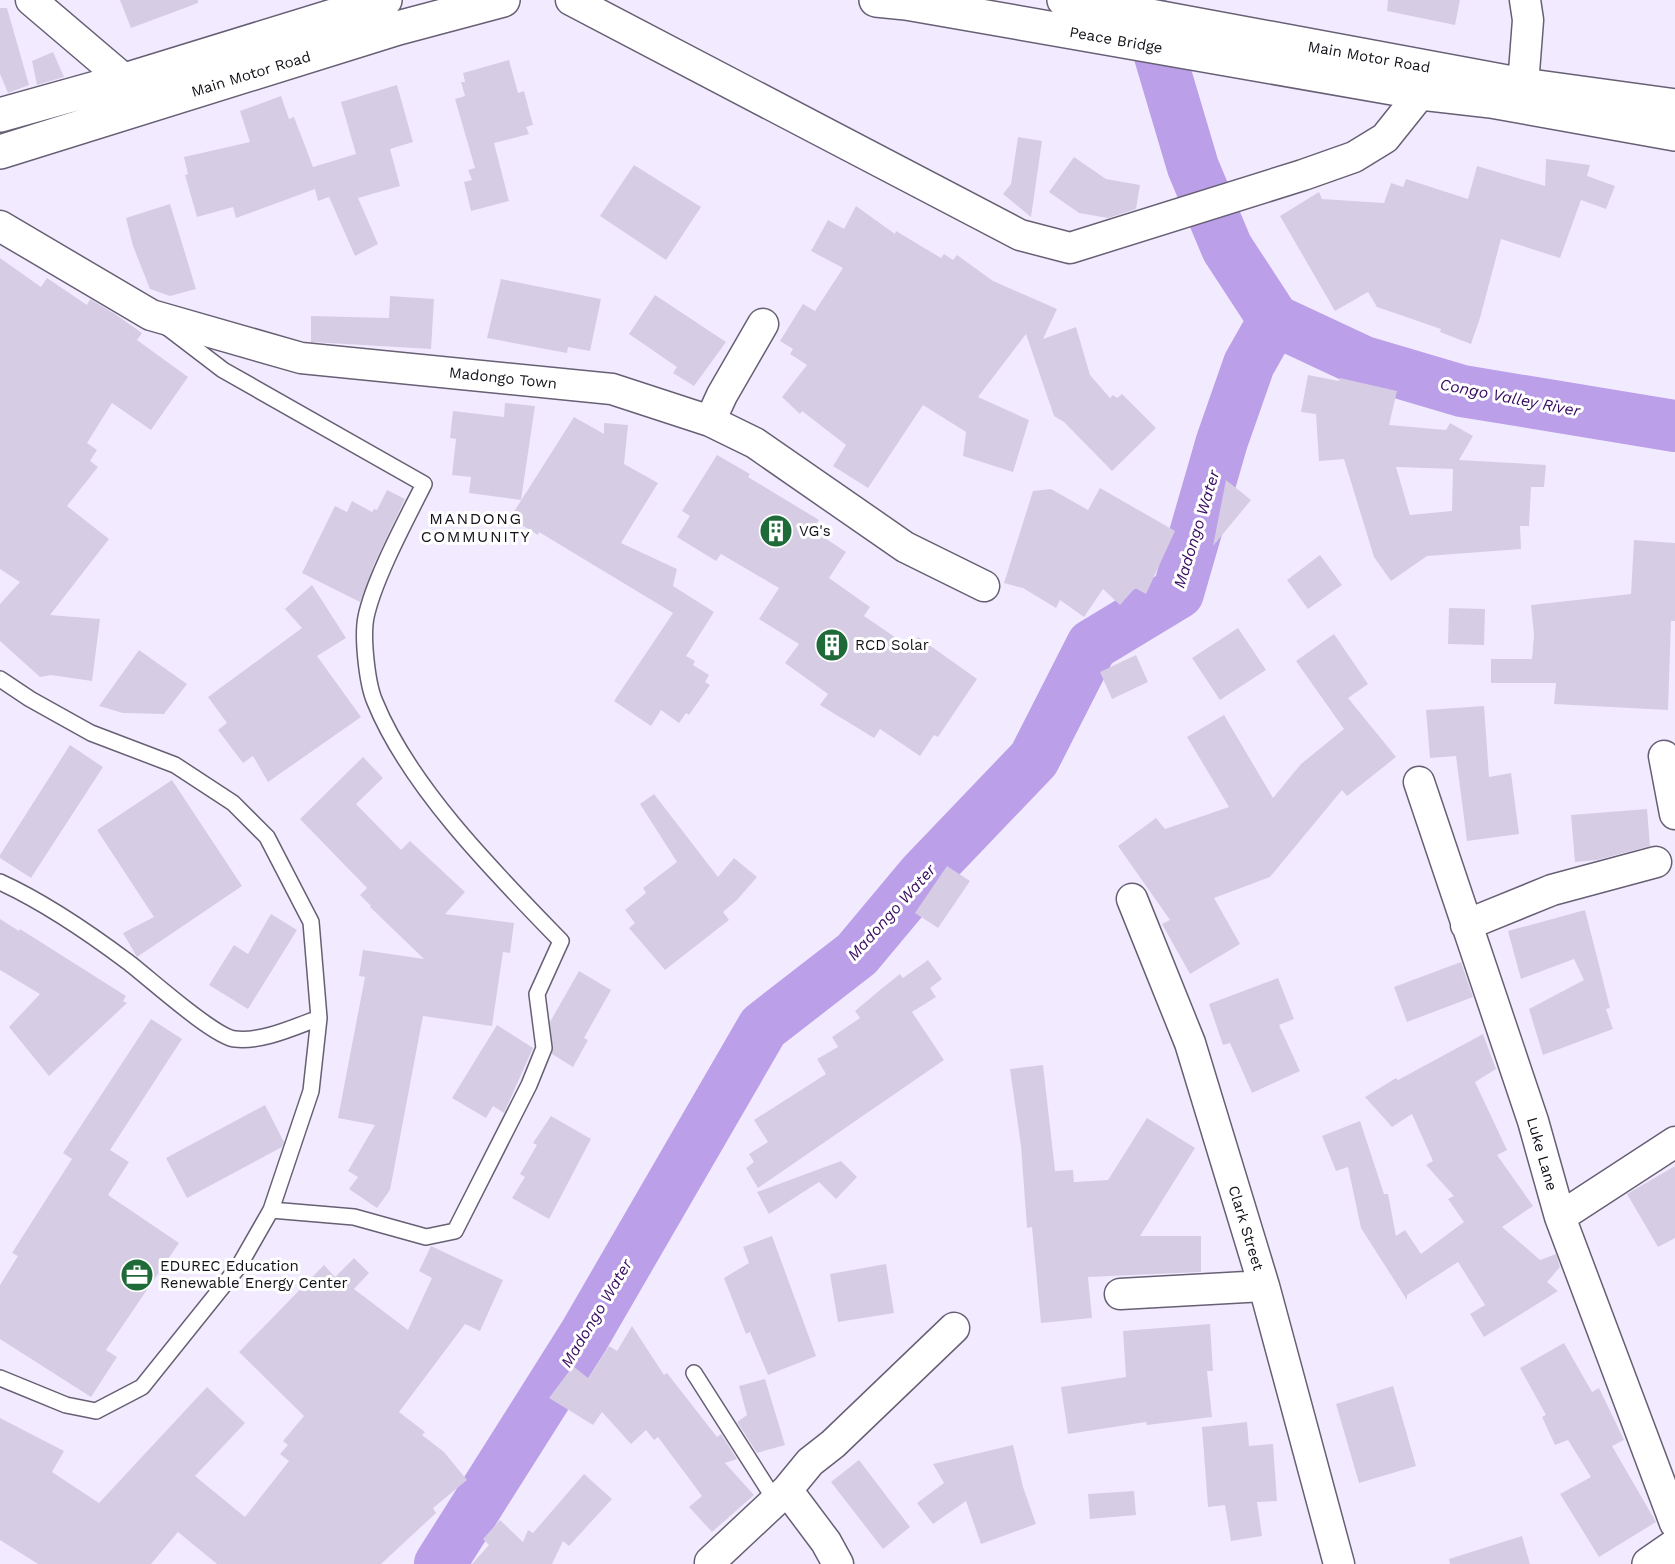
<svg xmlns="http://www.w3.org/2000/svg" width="1675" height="1564" font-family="'Work Sans',sans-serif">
  <rect width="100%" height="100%" fill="#f2ebff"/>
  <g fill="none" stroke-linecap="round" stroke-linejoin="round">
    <path stroke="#bb9fe8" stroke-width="52" d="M1138 0 1158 49 1193 167 1227 248 1274 320 1364 362 1462 391 1675 426
      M440 1564 584 1336 763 1027 857 954 923 875 1034 759 1092 645 1178 593 1222 441 1249 364 1274 320"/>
  </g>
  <path fill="#d6cde5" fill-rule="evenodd" d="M120 0H198V3L131 28Z
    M1388 0H1460L1455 25 1387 11Z
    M0 8H7L29 85 8 93 0 74Z
    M53 52 64 77 37 85 32 61Z
    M509 60 518 93 524 91 533 125 526 127 529 134 494 143 509 201 471 211 464 182 472 180 468 170 475 168 455 99 465 96 461 82H465L463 73Z
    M397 85 413 142 390 149 400 186 358 198 378 244 355 256 329 197 318 201 315 189 236 218 233 207 197 217 185 175 188 174 184 157 250 142 240 111 281 96 289 119 294 117 313 167 356 154 341 102Z
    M1018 137 1042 141 1031 217 1003 194 1011 184Z
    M1074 157 1106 179 1140 185 1136 209 1108 218 1079 213 1049 192Z
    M1546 159 1590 165 1587 176 1615 186 1606 209 1581 200 1560 258 1501 239 1480 318 1471 344 1440 332 1441 329 1377 307 1368 292 1335 311 1280 216 1319 192 1322 199 1384 203 1391 183 1403 187 1406 179 1468 199 1477 166 1545 186Z
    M634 165 701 207 666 260 600 216Z
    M170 204 196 289 170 296 150 289 133 246 126 218Z
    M856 206 895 234 896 231 941 258 944 254 953 260 957 255 993 281 1057 309 1043 339 1076 327 1090 375 1110 398 1113 395 1117 398 1122 394 1156 428 1112 471 1064 422 1054 416 1026 334 978 397 1029 420 1013 472 963 456 966 432 923 405 868 488 833 466 846 445 802 411 800 414 782 397 807 365 790 354 793 349 780 341 803 304 815 311 843 268 811 251 828 220 844 229Z
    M0 258 41 287 47 278 87 305 90 299 115 314 142 333 137 340 188 377 151 430 112 403 87 443 97 450 90 461 98 467 67 506 109 539 50 615 100 619 92 681 51 675 40 677 0 641V604L20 582 0 569Z
    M501 279 601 299 590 351 568 347 567 353 487 338Z
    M655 295 726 342 694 386 673 373 677 367 629 334Z
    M390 296 434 299 431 349 311 342V316L389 318Z
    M1308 375 1339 381 1340 378 1397 391 1389 425 1446 430 1450 423 1473 436 1459 460 1546 465 1544 487H1531L1529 526H1520L1521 549 1427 556 1391 581 1374 557 1344 459 1319 461 1316 414 1301 412ZM1396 467 1453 469 1452 511 1410 515Z
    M505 403 535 406 521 500 469 493 471 477 452 475 456 439 450 438 453 411 504 417Z
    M574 417 604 434V423L628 425 624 464 658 483 621 543 677 569 673 586 714 612 686 656 695 661 693 665 709 675 705 682 710 685 689 715 686 713 679 723 661 710 651 726 614 701 673 613 539 532 538 535 510 518Z
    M717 455 750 474 748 477 819 520 813 530 846 552 829 578 870 607 864 616 911 648 918 637 977 679 938 737 934 735 920 756 880 729 874 738 820 705 828 694 785 663 799 644 759 619 779 588 721 554 716 561 677 537 690 516 682 511Z
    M1226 480 1251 500 1213 546Z
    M1100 488 1175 531 1146 594 1135 588 1120 605 1103 589 1084 617 1060 600 1056 608 1023 588 1004 583 1033 491 1051 489 1088 510Z
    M387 490 405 499 374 564 360 602 302 573 335 506 347 512 352 501 372 512 374 509 377 510Z
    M1634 540 1675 543V621H1671L1668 710 1554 704 1556 683H1491V659H1532L1534 635 1531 605 1631 594Z
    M1320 555 1342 585 1308 609 1287 580Z
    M312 585 346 638 317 656 361 717 268 782 253 756 243 763 218 730 227 723 208 697 302 628 285 609Z
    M1449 608 1485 609 1484 645 1448 644Z
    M1238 628 1266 670 1220 700 1192 658Z
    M1334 634 1368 684 1348 698 1396 757 1347 796 1342 790 1270 877 1214 898 1240 944 1190 974 1162 924 1170 920 1118 846 1156 818 1165 829 1229 807 1187 737 1224 715 1273 798 1301 764 1344 729 1296 661Z
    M139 650 187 684 164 714 123 713 99 706Z
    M1136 655 1148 682 1112 699 1100 672Z
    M1484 706 1489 777 1511 773 1519 834 1467 841 1456 756 1430 758 1426 710Z
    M70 745 103 767 31 878 0 858V855Z
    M363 757 383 778 356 804 401 850 410 841 465 892 445 914 514 923 510 953 503 952 492 1026 423 1016 390 1190 377 1208 349 1189 358 1177 348 1171 375 1125 338 1118 365 977 359 976 363 950 424 959 370 907 371 906 360 895 367 888 300 819Z
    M172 780 242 886 137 957 123 933 154 917 97 830Z
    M654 794 718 877 734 858 757 877 737 900 723 912 729 920 665 970 629 928 635 923 625 910 646 893 643 888 677 862 640 804Z
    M1647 809 1650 846 1597 860 1575 862 1571 815Z
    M947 866 970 881 938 928 915 913Z
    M1585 910 1610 1008 1606 1009 1613 1029 1543 1055 1529 1009 1584 980 1574 959 1521 979 1508 931Z
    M271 914 297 930 248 1009 209 985 234 945 248 954Z
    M0 919 19 931 20 929 126 996 123 1001 127 1003 49 1076 9 1027 40 994 0 970Z
    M928 960 942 979 930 988 936 997 912 1012 944 1060 758 1188 746 1168 754 1162 749 1154 768 1142 754 1120 826 1074 817 1059 838 1047 832 1037 860 1018 855 1011 880 990 900 974 903 978Z
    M1461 962 1473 997 1407 1022 1394 987Z
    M579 971 611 990 584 1038 588 1040 573 1067 552 1054 550 1022Z
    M1278 978 1294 1019 1279 1025 1300 1071 1252 1093 1230 1043 1223 1045 1209 1004Z
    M151 1019 182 1039 110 1150 129 1162 108 1195 179 1243 106 1350 117 1357 91 1397 0 1339V1285L18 1256 12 1253 72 1159 63 1153Z
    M497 1025 533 1048 504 1113 493 1106 486 1118 452 1098Z
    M1483 1034 1496 1069 1475 1082 1507 1150 1497 1155 1533 1206 1502 1227 1540 1260 1556 1254 1560 1267 1547 1282 1558 1291 1484 1337 1470 1314 1485 1305 1458 1262 1407 1295V1300L1361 1228 1348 1167 1336 1171 1322 1136 1360 1121 1384 1194H1388L1396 1236 1405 1230 1421 1254 1464 1222 1448 1199 1454 1196 1426 1165 1433 1161 1412 1114 1392 1127 1365 1097 1396 1078 1398 1080Z
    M1043 1065 1055 1171 1073 1170 1074 1182 1108 1180 1147 1118 1195 1148 1140 1236H1201V1272L1088 1277 1092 1318 1041 1323 1032 1227 1027 1228 1021 1146 1010 1069Z
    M265 1105 284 1142 282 1147 187 1198 166 1158Z
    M551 1116 591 1139 549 1219 512 1198 525 1177 520 1174 537 1145 533 1143Z
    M841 1161 857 1177 836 1199 819 1182 769 1214 757 1192Z
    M1675 1166V1238L1658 1247 1627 1194Z
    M772 1236 816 1356 768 1375 750 1332 746 1334 724 1278 749 1263 743 1247Z
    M431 1246 503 1280 480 1331 465 1324 399 1412 425 1432 422 1435 444 1452 467 1480 433 1508 436 1513 381 1564H217L178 1532 151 1564H38L0 1540V1418L64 1451 52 1472 99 1503 207 1387 245 1423 195 1476 245 1517 289 1461 280 1454 288 1445 283 1441 304 1416 239 1352 324 1265 335 1277 354 1258 369 1273 354 1289 408 1330 432 1278 419 1271Z
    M886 1264 894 1313 838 1322 830 1274Z
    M1210 1324 1213 1371H1207L1212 1417 1147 1425 1146 1422 1068 1434 1061 1387 1126 1377 1123 1331Z
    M632 1326 664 1375 667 1373 717 1437 721 1434 737 1459 725 1463 754 1495 712 1532 689 1507 702 1496 658 1437 654 1440 646 1430 631 1444 602 1412 593 1425 549 1398 573 1366 588 1378 609 1346 617 1351Z
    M1564 1343 1592 1392 1599 1388 1624 1440 1612 1446 1656 1522 1599 1557 1560 1494 1591 1477 1568 1440 1555 1445 1542 1417 1546 1415 1520 1368Z
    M765 1379 785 1445 757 1453 737 1422 747 1415 739 1386Z
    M1393 1386 1416 1466 1359 1483 1336 1404Z
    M1247 1422 1249 1446 1273 1444 1277 1501 1257 1502 1262 1536 1231 1541 1225 1505 1208 1507 1202 1427Z
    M1013 1445 1023 1487 1036 1524 981 1544 966 1501 933 1524 917 1503 944 1483 933 1464Z
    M859 1460 910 1527 883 1549 831 1482Z
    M584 1474 612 1499 569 1546 563 1541 552 1564H472L489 1545 483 1539 500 1520 523 1542 528 1530 533 1533Z
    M1134 1491 1136 1515 1090 1519 1088 1494Z
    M1522 1536 1530 1564H1450L1449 1559Z"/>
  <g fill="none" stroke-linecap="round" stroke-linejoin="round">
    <g stroke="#675f74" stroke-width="18">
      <path id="service" d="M168 328 223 370 424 484C406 520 374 579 366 617 362 637 367 684 375 702 410 788 497 875 561 941L537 994 544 1048 529 1085 455 1231 426 1237 354 1217 271 1210
        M0 679 30 699 91 733 175 765 233 803 267 837 311 922 319 1018 311 1091 271 1210 239 1266 142 1387 96 1411 66 1405 0 1378
        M0 882C46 903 88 932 128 962 149 978 214 1037 235 1039 263 1042 294 1027 319 1018
        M694 1373 775 1500"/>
    </g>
    <g stroke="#675f74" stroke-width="33">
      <path id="minor" d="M31 0 125 80
        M571 0 1020 235 1070 248 1303 175 1354 157 1385 138 1421 93
        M1523 85 1528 20 1525 0
        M0 226 151 315 301 358 612 389 710 421 755 443 905 547 984 586
        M710 421 722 395 763 324
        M1664 756 1675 814
        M1419 782 1533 1121 1560 1217 1675 1523
        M1132 899 1190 1043 1264 1286 1339 1564
        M1466 925 1552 890 1656 862
        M1560 1217 1675 1142
        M1120 1294 1264 1286
        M710 1562 787 1490
        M838 1564 826 1542 787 1490 810 1462 833 1444 954 1328"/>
    </g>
    <g stroke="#675f74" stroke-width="36">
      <path id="tertiary" d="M1649 1564 1675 1546"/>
    </g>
    <g stroke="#675f74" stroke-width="36">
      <path id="secondary" d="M876 0 906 3 1421 93 1491 101 1675 134
        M1064 0 1523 85 1675 106
        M0 115 125 80 385 0
        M0 152 398 28 503 0"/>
    </g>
    <use href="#service" stroke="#fff" stroke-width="15"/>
    <use href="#minor" stroke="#fff" stroke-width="30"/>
    <use href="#tertiary" stroke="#fff" stroke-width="33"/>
    <use href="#secondary" stroke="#fff" stroke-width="33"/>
  </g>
  <defs>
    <g id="building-disc" transform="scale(1.725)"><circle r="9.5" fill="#1e6a39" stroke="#fff"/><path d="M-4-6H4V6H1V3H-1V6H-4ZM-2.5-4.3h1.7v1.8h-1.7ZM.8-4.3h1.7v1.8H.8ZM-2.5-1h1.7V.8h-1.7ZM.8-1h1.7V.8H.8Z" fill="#fff"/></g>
    <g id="office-disc" transform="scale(1.725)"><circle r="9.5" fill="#1e6a39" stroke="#fff"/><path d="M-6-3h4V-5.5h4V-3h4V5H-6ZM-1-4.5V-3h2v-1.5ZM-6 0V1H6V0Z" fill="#fff"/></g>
  </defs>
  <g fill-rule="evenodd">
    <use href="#building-disc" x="776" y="531"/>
    <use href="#building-disc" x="832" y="645"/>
    <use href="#office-disc" x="137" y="1275"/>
  </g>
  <g text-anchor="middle" stroke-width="6" stroke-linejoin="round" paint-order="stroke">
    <g font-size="15" fill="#141119" stroke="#fff">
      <text transform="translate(1116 40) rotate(10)" y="5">Peace Bridge</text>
      <text transform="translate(1369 57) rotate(10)" y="5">Main Motor Road</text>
      <text transform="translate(251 74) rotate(-17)" y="5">Main Motor Road</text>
      <text transform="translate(503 378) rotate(6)" y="5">Madongo Town</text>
      <text transform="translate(1542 1154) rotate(74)" y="5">Luke Lane</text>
      <text transform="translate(1246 1228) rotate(73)" y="5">Clark Street</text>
    </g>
    <g font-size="15" fill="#141119" stroke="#fff" text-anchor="start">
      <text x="799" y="536">VG's</text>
      <text x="855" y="650">RCD Solar</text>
      <text x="160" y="1271">EDUREC Education<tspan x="160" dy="17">Renewable Energy Center</tspan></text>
    </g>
    <g font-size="16" font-style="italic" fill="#380b61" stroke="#fff">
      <text transform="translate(1510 397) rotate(11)" y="6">Congo Valley River</text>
      <text transform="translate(1196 529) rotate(-73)" y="6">Madongo Water</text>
      <text transform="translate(891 912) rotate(-48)" y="6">Madongo Water</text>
      <text transform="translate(596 1313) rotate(-59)" y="6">Madongo Water</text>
    </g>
    <g font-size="16" letter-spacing="1.5" fill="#141119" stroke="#fff">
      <text x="476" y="524">MANDONG<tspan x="476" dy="18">COMMUNITY</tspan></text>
    </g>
  </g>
</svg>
